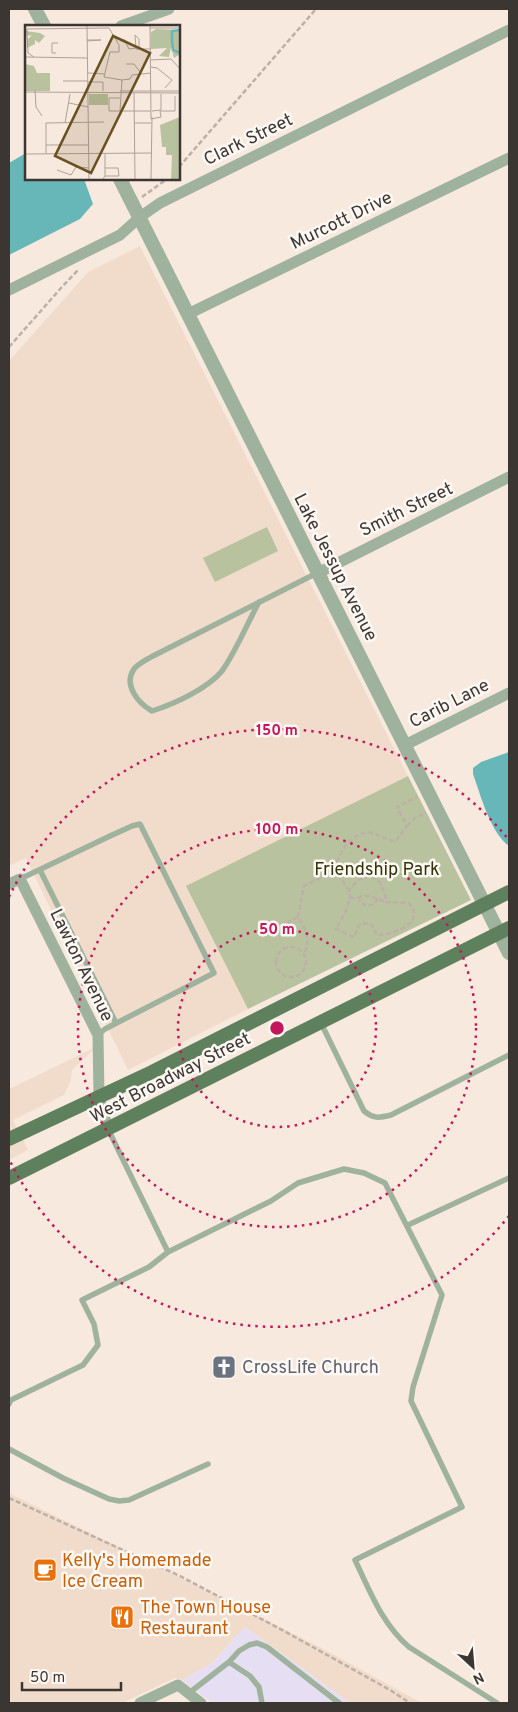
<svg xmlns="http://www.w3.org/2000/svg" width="518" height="1712" font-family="Overpass,sans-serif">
  <rect width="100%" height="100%" fill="#f8e9de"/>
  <path fill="#f1dccc" d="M140 246 408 776 187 886 248 1009 128 1070 26 858 9 866V361L88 272Z
    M96 1047 72 1070 71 1080 64 1095 13 1120 28 1150 9 1160V1089Z
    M9 1493 318 1646 422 1703H350L245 1627 211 1664 182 1680 175 1678 122 1703H9Z"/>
  <path fill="#e6def3" d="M245 1627 350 1703H212L182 1680 211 1664Z"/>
  <path fill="#b9c29e" d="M267 527 278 551 215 582 203 558Z
    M408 776 471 900 248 1009 186 886Z"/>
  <path fill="#67b7b9" d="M26 153V179H84L93 204 80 219 9 255V163Z
    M509 752V846C490 832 481 796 473 774V768L481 762Z"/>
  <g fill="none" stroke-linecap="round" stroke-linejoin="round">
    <path stroke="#bcb0a7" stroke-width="2.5" stroke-dasharray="5 2.5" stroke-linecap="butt" d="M179 167 316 9
      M142 197 167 179
      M9 347 61 288 79 269
      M407 826 415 818 426 813
      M337 862C342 848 355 830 372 833 381 835 387 841 396 841L407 826 397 807 417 797
      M328 874 337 862 339 877
      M358 897 361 903 367 906 374 904 378 899
      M350 898C355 899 360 896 366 896 374 896 379 900 386 902
      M298 917 304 886 328 874 339 877C342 881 347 886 349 891 353 903 341 919 336 929L354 937 359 925 365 923 372 925 377 935C393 934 427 924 409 903L386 902C383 875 366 866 349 891
      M287 923 298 917C306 929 311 942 304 954
      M276 962a15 15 0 1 1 30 0a15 15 0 1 1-30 0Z
      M9 1498 180 1576 284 1631 390 1690 410 1703"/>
    <path stroke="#9fb29d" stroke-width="5.5" d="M259 602C247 624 236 651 222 671 207 689 174 704 152 711 138 703 123 685 134 669 138 664 146 660 151 657L317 573
      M40 870 116 1023
      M20 879 110 836 132 826 140 824 214 973 105 1029 98 1035
      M321 1023 364 1111C374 1119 379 1118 391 1115L509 1055
      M108 1129 168 1252 271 1201 298 1183 344 1169 364 1173 385 1183 442 1295 413 1387 411 1401 462 1507 355 1560C370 1591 382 1624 409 1647L497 1703
      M408 1225 509 1178
      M9 1404 11 1400 83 1365 98 1345 94 1324 82 1300 149 1267 168 1252
      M9 1449 63 1478 109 1499 119 1501 129 1500 208 1464
      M229 1662 250 1676 259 1687 262 1703
      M189 1693 229 1662 239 1651 249 1645 257 1643 267 1647 339 1703"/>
    <path stroke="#9fb29d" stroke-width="11" d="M121 26 169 9
      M9 290 120 235 140 217 160 203 509 30
      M188 314 509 158
      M318 573 509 477
      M405 745 509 693
      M9 884 20 879 98 1035 99 1097 108 1129
      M140 1703 178 1685 201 1703"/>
    <path stroke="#9fb29d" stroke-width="14" d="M35 9 44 26
      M120 179 509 953"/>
    <path stroke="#5e805c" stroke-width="14" d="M9 1139 152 1072 509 892
      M9 1178 509 928"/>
  </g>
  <g fill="none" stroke="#c2185b" stroke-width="2.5" stroke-dasharray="2.5 5">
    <circle cx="277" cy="1028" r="99"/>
    <circle cx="277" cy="1028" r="199"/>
    <path d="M509 1216A298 298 0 0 1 9 1159M9 897A298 298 0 0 1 509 840"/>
  </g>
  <defs>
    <g id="church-square" transform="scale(1.25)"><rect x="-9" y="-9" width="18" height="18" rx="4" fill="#6b7280" stroke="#fef8f4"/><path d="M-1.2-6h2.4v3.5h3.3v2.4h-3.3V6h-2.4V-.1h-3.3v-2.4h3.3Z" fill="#fff"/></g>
    <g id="cafe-square" transform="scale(1.25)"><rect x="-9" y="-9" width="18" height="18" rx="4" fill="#e8710a" stroke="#fef8f4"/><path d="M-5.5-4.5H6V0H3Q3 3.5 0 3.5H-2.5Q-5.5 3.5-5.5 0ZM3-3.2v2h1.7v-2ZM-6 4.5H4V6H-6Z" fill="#fff"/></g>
    <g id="restaurant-square" transform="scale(1.25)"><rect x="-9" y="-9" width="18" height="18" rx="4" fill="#e8710a" stroke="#fef8f4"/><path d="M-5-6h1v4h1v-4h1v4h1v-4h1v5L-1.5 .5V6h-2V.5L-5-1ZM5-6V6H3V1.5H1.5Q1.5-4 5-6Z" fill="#fff"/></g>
  </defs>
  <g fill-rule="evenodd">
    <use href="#church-square" x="224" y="1367"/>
    <use href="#cafe-square" x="45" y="1570"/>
    <use href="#restaurant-square" x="122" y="1617"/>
  </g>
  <g text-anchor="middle" stroke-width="5" stroke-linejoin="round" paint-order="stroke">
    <g font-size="18" fill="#3c3632" stroke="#fef8f4">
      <text transform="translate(248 139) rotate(-26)" y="6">Clark Street</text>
      <text transform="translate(341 220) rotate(-26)" y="6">Murcott Drive</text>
      <text transform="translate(406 509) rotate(-26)" y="6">Smith Street</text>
      <text transform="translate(336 567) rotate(63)" y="6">Lake Jessup Avenue</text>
      <text transform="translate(449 703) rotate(-27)" y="6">Carib Lane</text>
      <text transform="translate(82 965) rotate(64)" y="6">Lawton Avenue</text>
      <text transform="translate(170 1077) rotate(-27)" y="6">West Broadway Street</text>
    </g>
    <g font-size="18" fill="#2e3508" stroke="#fef8f4">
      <text x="377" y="875">Friendship Park</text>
    </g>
    <g font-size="18" fill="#5b616d" stroke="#fef8f4" text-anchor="start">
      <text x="242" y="1373">CrossLife Church</text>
    </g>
    <g font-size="18" fill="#c56008" stroke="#fef8f4" text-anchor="start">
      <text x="62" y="1566">Kelly's Homemade<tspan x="62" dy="21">Ice Cream</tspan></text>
      <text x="140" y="1613">The Town House<tspan x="140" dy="21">Restaurant</tspan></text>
    </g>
  </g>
  <g transform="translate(25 25)">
    <rect width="155" height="155" fill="#f8e9de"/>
    <path d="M131 4 155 5V29L149 33 146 22 144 32 134 31 142 23 126 24V7ZM1 6 15 8 20 11 14 18 10 15V19L2 23V15L7 10 2 11ZM0 39 9 41 12 48H25V66H1ZM64 69H83V80H64ZM155 92V155H146L147 130H141V122H137L135 100Z" fill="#b9c29e"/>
    <path fill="none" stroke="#67b7b9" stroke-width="2.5" d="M155 5 147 6V16L148 25 155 28"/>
    <path fill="none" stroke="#ada199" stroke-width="1" d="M62 0 64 155M125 0 126 94M125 3H155M110 10 111 24H126M110 10 114 14V24M99 14 104 24 111 23M62 15H76L62 16M31 28H27V18H33M0 32 62 33M9 32 3 28 2 4 84 3 94 20V27H85L79 52 97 55 95 86M126 35 146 34 155 44M101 39H109L116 48M126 42 132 43 147 55 140 63M63 48 79 49M97 55 105 54 107 50 126 48M38 56H63M63 57H78V66M10 65 11 82 17 91M95 66H155M0 67 155 68M109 68 110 155M95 73H84V86H126M44 78 63 82M127 86 136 85V69M126 94 136 92 135 86H150V71M40 98 45 69M109 98H126M21 120H64M0 129 126 128M21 129V98L79 97M32 145 46 150 51 142 64 143M80 151H94L93 143H80M77 155 80 151V128M126 155 127 92"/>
    <path fill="#695121" fill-opacity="0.15" stroke="#695121" stroke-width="2.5" d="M88 11 125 28 66 148 30 131Z"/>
    <rect width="155" height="155" fill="none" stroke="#3c3632" stroke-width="2.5"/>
  </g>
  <circle cx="277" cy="1028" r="8" fill="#c2185b" stroke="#fef8f4" stroke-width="2.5"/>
  <g font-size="15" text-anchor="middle" font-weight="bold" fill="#c2185b" stroke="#fef8f4" stroke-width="5" stroke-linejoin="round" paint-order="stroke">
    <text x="277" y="735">150 m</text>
    <text x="277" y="834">100 m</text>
    <text x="277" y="934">50 m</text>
  </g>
  <rect width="518" height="1712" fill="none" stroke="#3c3632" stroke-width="20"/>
  <g transform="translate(473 1667) rotate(154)" stroke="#fef8f4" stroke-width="4" paint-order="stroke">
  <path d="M0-4L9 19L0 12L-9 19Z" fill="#3c3632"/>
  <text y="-8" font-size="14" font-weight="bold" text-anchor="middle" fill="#3c3632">N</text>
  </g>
  <path d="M22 1682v8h99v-8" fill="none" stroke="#3c3632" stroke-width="2.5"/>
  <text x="30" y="1682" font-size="15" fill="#3c3632" stroke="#fef8f4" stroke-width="4" paint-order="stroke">50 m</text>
</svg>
